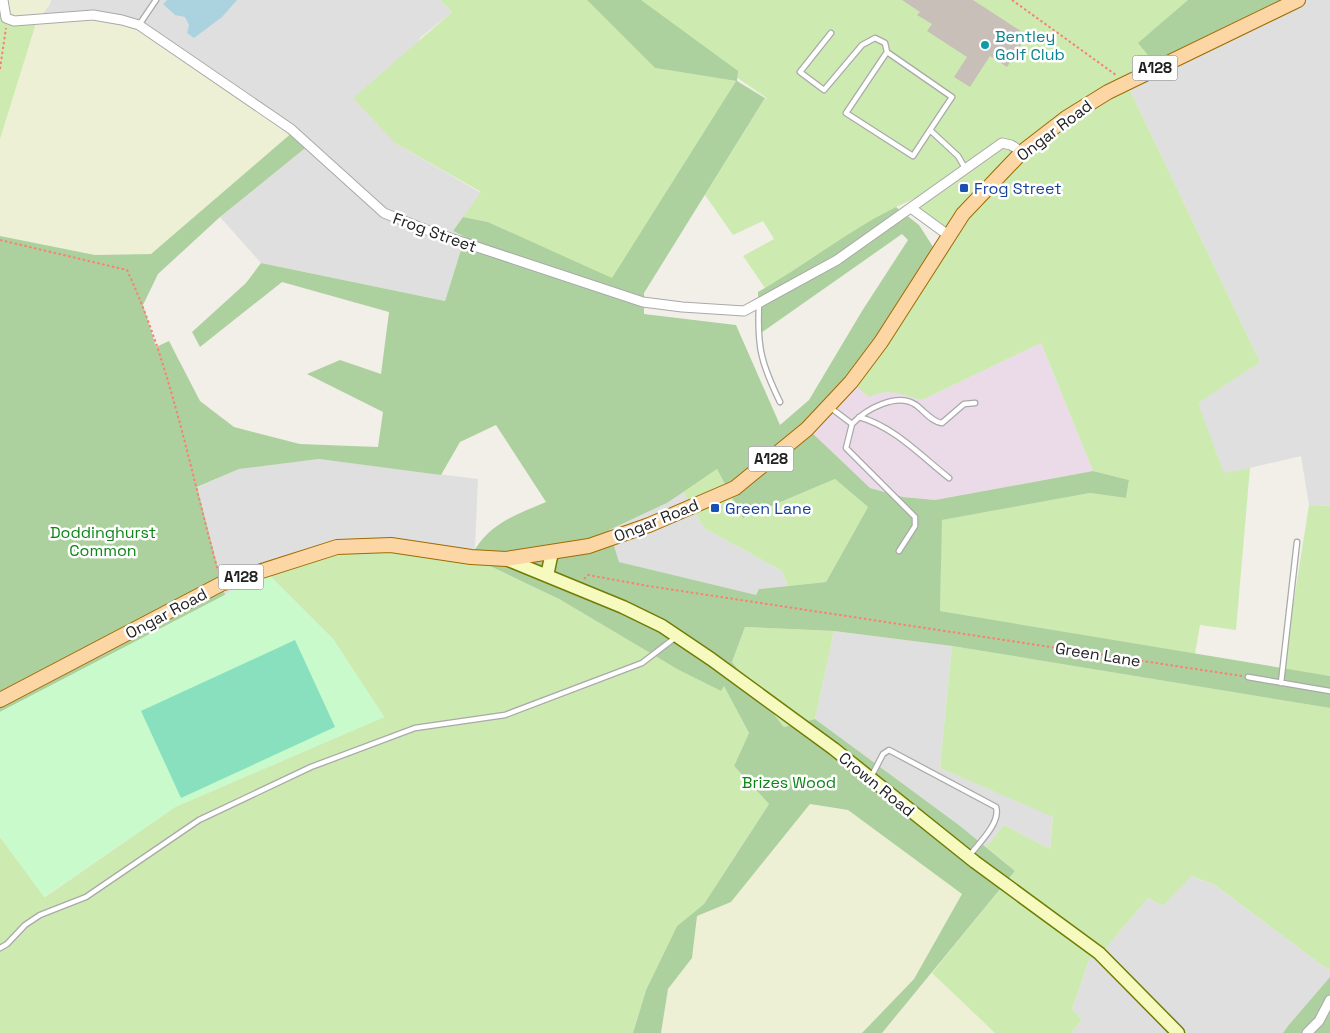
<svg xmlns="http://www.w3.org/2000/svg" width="1330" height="1033" font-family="'Space Grotesk',sans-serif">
  <rect width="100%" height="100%" fill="#f2efe9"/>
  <path fill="#e0dfdf" d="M51 0H440L452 12 420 38 395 143 481 193 453 231 465 237 445 301 261 263 220 217 309 145 37 20 49 6Z
    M1298 0H1330V506L1309 505 1301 456 1224 474 1197 402 1260 362 1126 82Z
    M319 459 478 479 475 548 471 557 337 547 264 570 225 595 196 488 239 469Z
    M683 491 704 528 782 571 788 586 759 589 756 596 618 562 609 530 667 503Z
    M834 631 952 646 940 768 1053 816 1050 849 1004 825 986 847 815 719Z
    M1190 876 1215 885 1330 971V977L1283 1033H1071L1082 1020 1072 1009 1089 960 1105 949 1148 898 1163 906Z"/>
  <path fill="#ebdbe8" d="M1041 343 1093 471 935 500 903 497 870 488 807 429 851 382 880 392 893 391 922 400Z"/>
  <path fill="#eef0d5" d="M3 0H51L49 6 37 19 93 15 139 25 294 131 151 254 95 255 0 236V139L36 20 6 18Z
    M810 804 848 810 962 894 914 979 862 1033H661L668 989 692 958 696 916 731 901Z
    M932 973 995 1033H882Z"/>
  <path fill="#cdebb0" d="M0 0 6 18 37 20 0 139Z
    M440 0H587L655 68 736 81 612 279 488 222 463 217 481 192 395 143 353 98 452 12Z
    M636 0H1298L1126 82 1260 362 1198 403 1224 473 1250 468 1236 630 1200 625 1195 654 940 611 941 520 1090 493 1126 498 1129 480 1093 471 1041 343 922 400C900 395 891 387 869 397L851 382 948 235 911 208 920 196 896 207 765 288 743 256 774 239 763 221 733 235 705 195 765 98 768 99 696 49Z
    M717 469 744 518 835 479 868 507 826 582 788 586 782 571 704 528 683 491Z
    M1309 505 1330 506V676L1283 669Z
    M344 540 471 557 559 599 673 666 719 690 724 685 749 733 734 766 769 804 704 904 677 926 646 990 633 1033H0V837L45 897 175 807 384 717 333 639 264 570 337 547Z
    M745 627 834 631 815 719 784 727 732 662Z
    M952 646 1330 708V971L1215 885 1191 876 1163 906 1148 898 1105 949 1089 960 1072 1009 1082 1020 1071 1033H995L932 973 1015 871 986 847 1004 825 1050 849 1053 817 940 768Z"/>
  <path fill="#add19e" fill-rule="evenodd" d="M587 0H641L738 71 737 81 765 98 644 293V314L736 325 780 425 809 400 862 311 908 240 902 234 758 335V292C805 265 848 231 896 207L919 225 937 253 881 342 808 429 870 488 903 497 935 500 1093 471 1129 480 1126 498 1090 493 942 520 940 611 1330 676V708L952 646 834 631 745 627 732 662 784 727 815 719 960 826 1015 871 882 1033H862L914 979 962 894 848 810 810 804 731 902 697 916 692 958 668 989 661 1033H633L646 990 677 926 704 904 769 804 734 766 749 733 724 686 721 691 679 670 559 599 471 557C486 524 516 515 546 502L496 425 460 442 441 475 319 459 239 469 197 487 225 595 0 712V236L95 255 151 254 294 131 309 145 220 217 158 274 143 305 156 347 169 341 200 401 234 427 300 444 378 447 383 412 307 374 340 360 381 374 389 312 282 282 200 347 192 332 246 283 261 263 445 301 465 237 453 231 463 217 488 222 612 278 736 81 655 68ZM717 469 743 518 835 479 868 507 826 582 759 589 756 595 619 562 609 530 667 503Z
    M1188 0H1298L1158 67 1138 43Z
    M1330 977V1033H1283L1288 1026Z"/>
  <path fill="#c8facc" d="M264 570 333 639 384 717 175 807 44 897 0 837V712L225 595Z"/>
  <path fill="#88e0be" d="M295 640 335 727 181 798 141 711Z"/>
  <path fill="#aad3df" d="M167 0H237L222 17 194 38 187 33 189 25 185 17 175 15 163 4Z"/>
  <path fill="#c7bfb8" d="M902 0H973L1027 35 1007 67 990 56 970 87 954 77 967 57 927 31 932 24 917 15 920 12Z"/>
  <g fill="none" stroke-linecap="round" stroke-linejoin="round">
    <g stroke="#a9a9a9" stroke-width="7">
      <path id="lane" d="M139 25 156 0
        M831 33 800 72 824 90 862 45 875 38 885 43 887 52
        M930 130 952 97 887 52 846 113 913 156 930 130 958 156 965 168
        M759 304C757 347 761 363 780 402
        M831 408 852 424C866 409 897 392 916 405 924 411 932 422 942 423L964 404 975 403
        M859 417C893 426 921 456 949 478
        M852 424 846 448 915 517V526L899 551
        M1248 677 1330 691
        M1281 683 1297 542
        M871 777 883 754 889 750 996 807C1001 823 978 844 969 856
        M0 948 7 944 25 925 40 915 86 897 199 820 311 767 415 728 505 715 642 663 676 637"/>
    </g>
    <g stroke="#a9a9a9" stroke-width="11">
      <path id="street" d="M3 0 6 18 14 21 93 15 122 20 139 25 291 129 384 213 432 232 643 302 682 307 744 311 837 260 1002 143 1011 145 1022 152
        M911 208 948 235
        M1307 1033 1319 1021 1330 1000"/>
    </g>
    <g stroke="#707d05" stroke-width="15">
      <path id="secondary" d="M506 559 623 607 662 626 711 659 834 749 975 862 1099 953 1178 1033
        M547 576 552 552"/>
    </g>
    <g stroke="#a06b00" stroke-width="16">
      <path id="primary" d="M0 700 221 584 337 547 391 545 471 557 506 559 589 546 649 525 735 488 807 429 851 382 881 342 963 214 1022 152 1066 118 1108 92 1298 0"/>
    </g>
    <path stroke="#fa8072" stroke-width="2" stroke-dasharray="2.5 2.5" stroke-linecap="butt" d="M1012 0 1116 75
      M0 69 6 28
      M0 240 127 270C171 365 190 470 218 571
      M584 579 588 575 648 586 1242 676"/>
    <use href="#lane" stroke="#fff" stroke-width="4.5"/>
    <use href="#street" stroke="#fff" stroke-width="9"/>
    <use href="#secondary" stroke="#f7fabf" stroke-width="12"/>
    <use href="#primary" stroke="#fcd6a4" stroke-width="14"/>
  </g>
  <circle fill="#0f9aa8" stroke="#fff" stroke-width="2" cx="985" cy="45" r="5"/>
  <g fill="#1a4fb4" stroke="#fff" stroke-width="2">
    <rect x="959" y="183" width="10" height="10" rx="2.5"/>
    <rect x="710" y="503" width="10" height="10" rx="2.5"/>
  </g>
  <g text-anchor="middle" stroke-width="5" stroke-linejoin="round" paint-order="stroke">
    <g fill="#fff" stroke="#646464" stroke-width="1">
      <rect x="1132.5" y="55.5" width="45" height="25" rx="4"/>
      <rect x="748.5" y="446.5" width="45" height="25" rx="4"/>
      <rect x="218.5" y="564.5" width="45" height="25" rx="4"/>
    </g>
    <g font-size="15" font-weight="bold" fill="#222">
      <text x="1155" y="73">A128</text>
      <text x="771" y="464">A128</text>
      <text x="241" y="582">A128</text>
    </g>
    <g font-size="16" fill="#0d838f" stroke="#fff" text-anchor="start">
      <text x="995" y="42">Bentley<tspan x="995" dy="18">Golf Club</tspan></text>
    </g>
    <g font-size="16" fill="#222" stroke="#fff">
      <text transform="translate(1054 130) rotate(-37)" y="6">Ongar Road</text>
      <text transform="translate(435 232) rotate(20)" y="6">Frog Street</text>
      <text transform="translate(656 520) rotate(-22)" y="6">Ongar Road</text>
      <text transform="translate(166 613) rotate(-28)" y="6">Ongar Road</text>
      <text transform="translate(1098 654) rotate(9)" y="6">Green Lane</text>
      <text transform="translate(877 784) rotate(39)" y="6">Crown Road</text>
    </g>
    <g font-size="16" fill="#164399" stroke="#fff" text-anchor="start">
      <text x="974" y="194">Frog Street</text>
      <text x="725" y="514">Green Lane</text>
    </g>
    <g font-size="16" fill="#0c8416" stroke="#fff">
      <text x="103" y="538">Doddinghurst<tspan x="103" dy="18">Common</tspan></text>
      <text x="789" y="788">Brizes Wood</text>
    </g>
  </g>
</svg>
